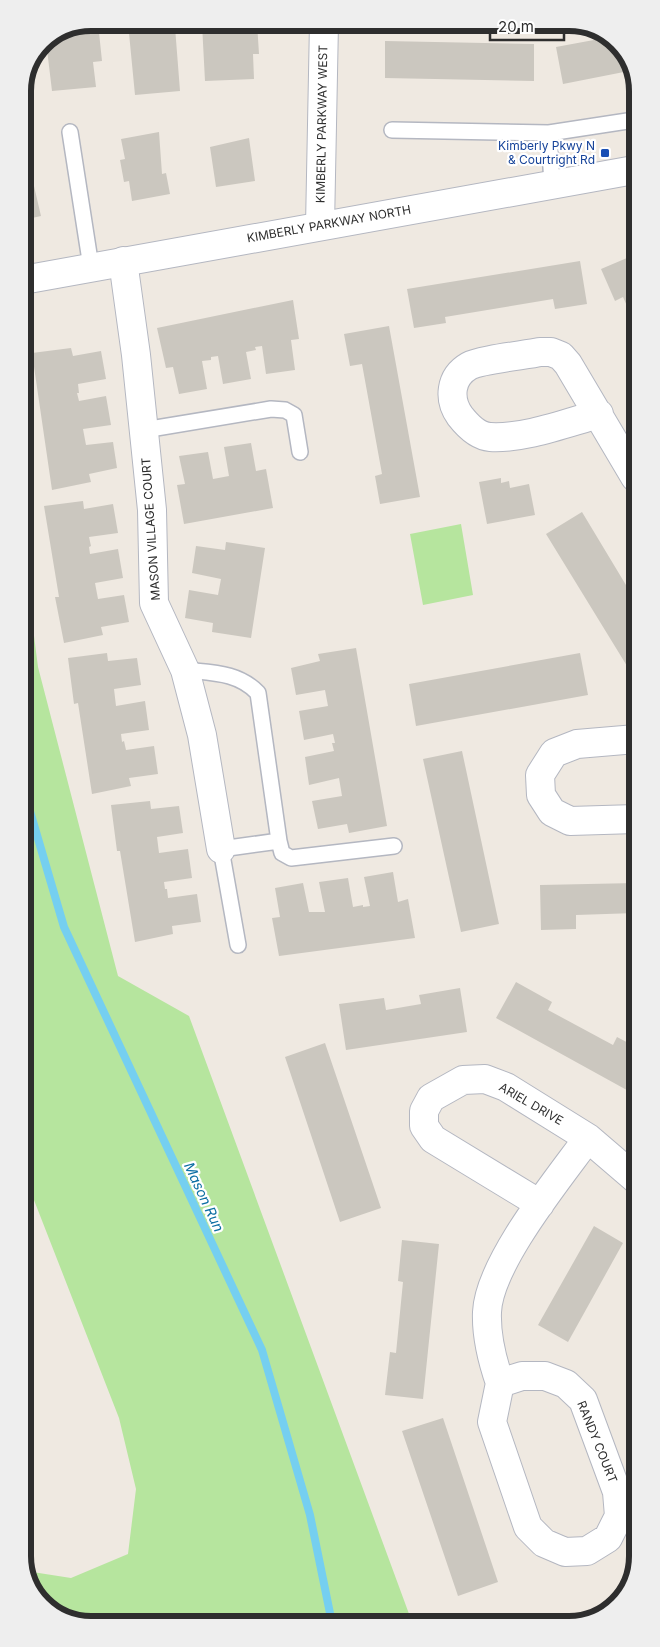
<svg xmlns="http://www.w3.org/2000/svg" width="660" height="1647" font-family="Inter,sans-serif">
  <rect width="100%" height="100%" fill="#efe9e1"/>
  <path fill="#b6e59e" d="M461 524 473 595 423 605 410 534Z
    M24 558 38 667 118 976 189 1016 412 1622 86 1624 49 1610 26 1578V1571L71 1578 128 1554 136 1489 119 1418 25 1177Z
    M628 962H636V1000H628Z"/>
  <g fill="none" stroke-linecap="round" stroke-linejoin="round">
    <path stroke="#75cff0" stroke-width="8" d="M24 791 64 927 262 1350 310 1515 332 1623"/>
  </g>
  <path fill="#cbc7bf" d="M91 23H98L102 61 93 62 96 87 52 91 46 41Z
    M128 23H170L171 26 175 27 180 91 135 95Z
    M205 23H257L259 54H253L254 79 205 81 202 24Z
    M610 37 634 70 563 84 556 47Z
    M385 41 534 44V81L385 78Z
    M159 132 162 174 166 173 170 194 132 201 129 181 124 182 120 160 125 159 121 139Z
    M249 138 255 181 216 187 210 147Z
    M23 139 41 216 23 220Z
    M634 255 635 324 623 297 615 301 601 269Z
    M580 261 587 304 555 309 553 299 445 317 446 323 414 328 407 289Z
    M293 300 299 339 291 340 295 370 266 374 262 346 255 347 256 350 246 352 251 379 223 384 218 356 211 357V360L202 361 207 389 179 394 173 367 166 368 157 328Z
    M389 326 420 497 380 504 375 476 382 474 362 364 350 366 344 334Z
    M71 348 73 356 101 351 106 379 78 384 79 393H77L79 401 106 396 111 425 83 429 86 445 113 442 117 468 89 474 91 482 52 490 32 353Z
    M251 443 256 471 266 469 273 508 184 524 177 485 185 484 179 456 208 452 213 479 229 476 224 447Z
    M501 478V483L509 481 510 488 529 484 535 515 487 524 479 482Z
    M83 501 84 509 113 504 118 533 89 537 91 546 89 547 90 554 118 549 123 578 95 583 98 599 124 595 129 622 101 627 103 635 64 643 55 597H59L44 506Z
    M582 512 635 600V679L546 534Z
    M226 542 265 548 251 638 212 632 213 623 185 618 189 590 218 595 221 579 192 573 196 546 225 550Z
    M356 648 387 826 349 833 347 824 318 829 312 801 342 796 339 778 309 785 305 757 334 751 332 743H335L333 734 304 740 299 711 328 706 325 690 296 695 291 668 320 661 318 654Z
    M107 653 108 661 137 658 141 685 114 689 116 706 145 701 149 730 121 734 122 742 124 741 126 750 154 746 158 774 129 778 131 786 92 794 78 703 74 704 68 658Z
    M580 653 588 695 416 726 409 684Z
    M462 751 499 924 461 932 423 759Z
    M150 801 151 809 179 806 183 833 157 837 159 853 188 849 192 878 164 882 165 889H167L168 898 197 894 201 922 172 926 173 934 135 942 120 851H117L111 805Z
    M393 872 398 902 408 899 415 938 279 956 272 918 280 917 275 888 303 883 309 912H325L319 882 348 878 353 907 363 905V907L370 906 364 877Z
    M636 883V913L576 915V929L541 930 540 885Z
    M516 982 552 1002 548 1010 613 1045 617 1037 636 1047V1090L634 1094 496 1018Z
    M460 988 467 1032 346 1050 339 1004 384 998 386 1010 421 1004 419 995Z
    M325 1043 381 1208 340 1222 285 1057Z
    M594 1226 623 1243 568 1342 538 1325Z
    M402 1240 439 1244 423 1399 385 1395 390 1352 396 1353 403 1282 398 1281Z
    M637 1293V1313L627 1303Z
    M443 1418 498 1582 458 1596 402 1431Z
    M582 1616 583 1621H565V1620Z"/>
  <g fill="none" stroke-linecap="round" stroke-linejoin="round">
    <g stroke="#b4b7c1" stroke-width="18">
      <path id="service" d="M392 130 549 133 552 185
        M70 132 91 267
        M549 133 634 120
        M144 430 271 409 285 410 294 415 300 452
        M185 670C212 673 238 672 258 693L279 841
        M238 945 221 849 279 841 282 853 291 858 394 846"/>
    </g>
    <g stroke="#b4b7c1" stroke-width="30">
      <path id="minor" d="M320 226 324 23
        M123 261 136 355 152 510 154 603 185 670 202 735 221 849
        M599 414C566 423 525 439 490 437 477 436 467 425 460 416 448 399 450 377 469 366 479 360 526 355 540 352H551L561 356 568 364 635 477
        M636 739 577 744 554 753 540 775 541 795 552 812 570 821 636 819
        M540 1204 433 1139 424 1126V1111L431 1098 463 1080 485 1079 506 1087 588 1138 637 1180
        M522 1376H545L566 1384 583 1400 617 1492 619 1516 608 1538 587 1551 565 1552 544 1543 528 1527 492 1422 500 1383Z
        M500 1383C492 1360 486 1337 487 1312 489 1263 559 1178 588 1138"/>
    </g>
    <g stroke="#b4b7c1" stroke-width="30">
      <path id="tertiary" d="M23 280 634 170"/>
    </g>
    <use href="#service" stroke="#fff" stroke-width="15"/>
    <use href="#minor" stroke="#fff" stroke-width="28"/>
    <use href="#tertiary" stroke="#fff" stroke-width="28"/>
  </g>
  <rect fill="#1a4fb4" stroke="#fff" stroke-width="2" x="600" y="148" width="10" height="10" rx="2.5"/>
  <g text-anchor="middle" stroke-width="4.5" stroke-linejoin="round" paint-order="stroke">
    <g font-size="12" fill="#2e2e2e" stroke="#fff">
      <text transform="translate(322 124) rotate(-89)" y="4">KIMBERLY PARKWAY WEST</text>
      <text transform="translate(329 224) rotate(-10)" y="4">KIMBERLY PARKWAY NORTH</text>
      <text transform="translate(151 529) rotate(-94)" y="4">MASON VILLAGE COURT</text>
      <text transform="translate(531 1104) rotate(30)" y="4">ARIEL DRIVE</text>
      <text transform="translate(597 1442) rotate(68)" y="4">RANDY COURT</text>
    </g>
    <g font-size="12" fill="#164399" stroke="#fff" text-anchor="end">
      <text x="595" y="150">Kimberly Pkwy N<tspan x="595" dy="14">&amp; Courtright Rd</tspan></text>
    </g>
    <g font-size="14" font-style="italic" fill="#0d6fa3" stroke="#fff">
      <text transform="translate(204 1197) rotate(65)" y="5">Mason Run</text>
    </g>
  </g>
  <path d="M0 0H660V1647H0ZM91 31H569A60 60 0 0 1 629 91V1556A60 60 0 0 1 569 1616H91A60 60 0 0 1 31 1556V91A60 60 0 0 1 91 31Z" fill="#eee" fill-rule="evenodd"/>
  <path fill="none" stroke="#2e2e2e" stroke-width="6" d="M91 31H569A60 60 0 0 1 629 91V1556A60 60 0 0 1 569 1616H91A60 60 0 0 1 31 1556V91A60 60 0 0 1 91 31Z"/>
  <path d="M490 32v8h74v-8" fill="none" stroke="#2e2e2e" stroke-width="2.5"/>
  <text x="498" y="32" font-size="15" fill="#2e2e2e" stroke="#ffffff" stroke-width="4" paint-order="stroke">20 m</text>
</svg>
